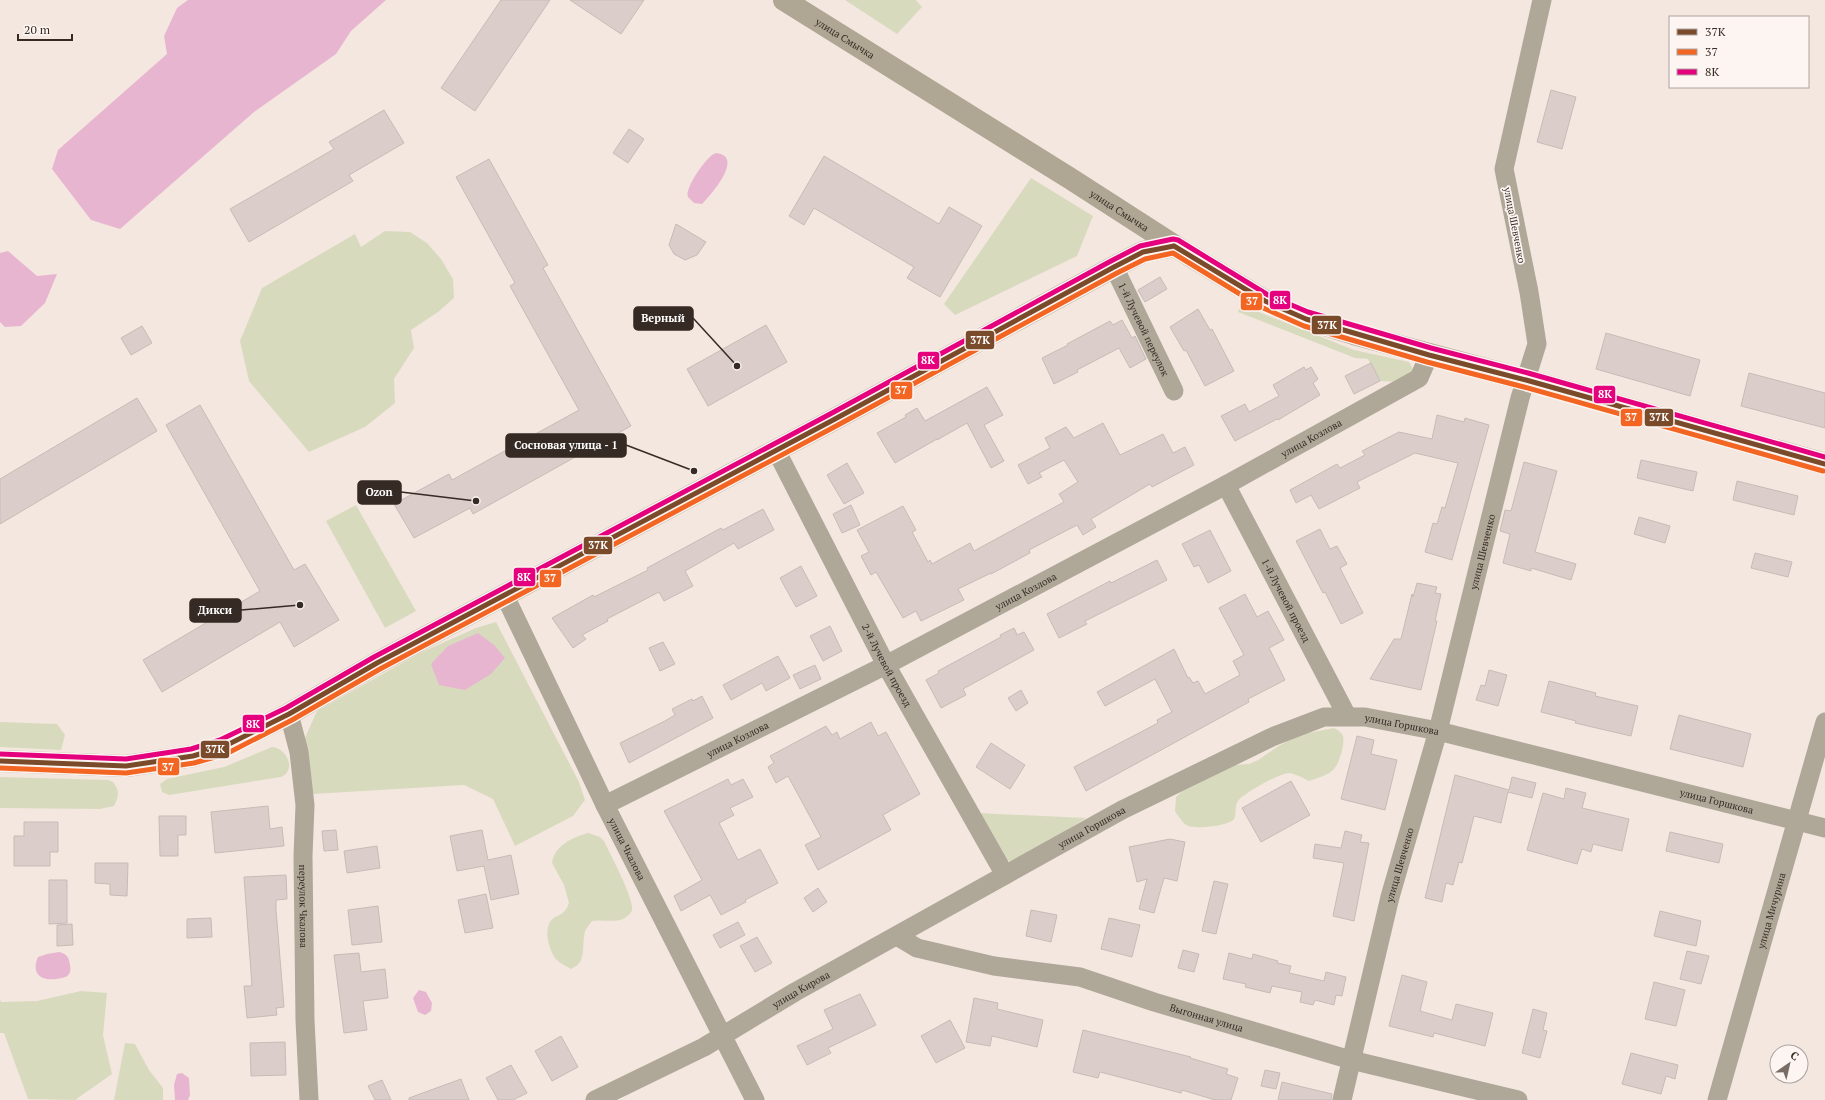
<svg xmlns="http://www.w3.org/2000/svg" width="1825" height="1100" font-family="'PT Serif',serif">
  <rect width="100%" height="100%" fill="#f4e7df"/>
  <path fill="#d8dabe" d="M845 0H916L922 7 897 34Z
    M1031 178 1093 216 1077 256 955 315 944 304Z
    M385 231 410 232 427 243 441 259 453 279 454 298 438 312 411 330 414 348 394 379 395 403 365 427 309 452 249 381 240 341 262 288 355 234 361 247Z
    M1241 305 1354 350 1409 362 1414 371 1399 382 1380 381 1368 359 1355 358 1238 312Z
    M356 505 416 611 385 628 326 521Z
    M496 622 579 782 585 800 573 816 515 846 493 799 464 785 313 794 304 740 317 711 420 653 476 628Z
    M0 722 57 724 65 735 61 750 0 747Z
    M1334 728C1338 730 1341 732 1343 736 1345 744 1340 762 1334 769 1329 775 1317 778 1309 781 1303 778 1296 774 1289 773 1280 773 1244 793 1238 801 1234 807 1237 814 1234 819 1229 826 1194 830 1186 825 1182 822 1178 816 1175 811L1176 797 1181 792 1234 765 1249 764 1258 760 1277 747 1298 735Z
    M272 747C287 748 297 770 281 777L169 795 162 792 160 784 167 779 224 767Z
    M0 777 108 780 113 782C120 791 119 796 114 806L100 809 0 808Z
    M977 813 1086 818 1021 859 1012 862 1003 859Z
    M588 833 600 837 604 841C610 854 634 898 632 910 631 914 627 917 623 919 613 923 602 919 592 921 590 924 586 928 585 932 581 946 588 962 571 969 566 966 559 963 555 958 549 949 544 932 550 922 556 913 564 918 569 903L564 885 552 863C554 846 573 837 588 833Z
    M81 991 107 993 103 1035 112 1074 75 1100 28 1099 4 1033H0V999L1 1002 37 1001Z
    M125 1043 135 1044 149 1070 163 1088V1100H114Z"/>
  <path fill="#e8b5d0" d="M188 0H386L351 31 336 54 254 112 120 229 91 220 52 169 58 150 167 54 164 36 177 8Z
    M716 153C745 156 711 195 702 204L694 203 688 197C684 189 707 155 716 153Z
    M8 251 37 276 57 274 45 303 21 326 5 327 0 322V253Z
    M478 633 494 645 505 658 491 674 465 690 439 685 431 664 448 646Z
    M59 952C67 954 69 957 70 965 72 976 66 978 56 979 40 981 31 973 38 957L47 954Z
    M419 990 426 992 432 1003 431 1011 425 1015 418 1012 413 998Z
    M182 1073 189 1078 190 1095 188 1100H175L174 1085 177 1074Z"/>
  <path fill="#dbceca" stroke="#c7bbb7" d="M501 0H550L475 111 441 88Z
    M570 0H644L621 34Z
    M1551 90 1576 97 1562 149 1537 142Z
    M384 110 404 143 349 175 353 181 249 242 230 209 334 149 329 142Z
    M629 129 644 139 628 163 613 153Z
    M824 156 939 224 949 207 982 226 940 297 907 278 914 267 814 208 804 225 789 216Z
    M489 159 548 265 543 268 631 426 473 514 470 508 414 538 394 504 449 474 452 480 579 410 510 286 515 283 456 177Z
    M676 224 706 242 697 255 685 260 674 254 669 245Z
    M1160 277 1167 289 1145 302 1138 290Z
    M1198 309 1210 330 1212 329 1234 371 1205 386 1186 350 1184 351 1170 327Z
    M1122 320 1132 338 1135 336 1146 359 1130 368 1119 348 1077 370 1078 372 1054 384 1042 358 1068 345 1067 344 1110 321 1113 325Z
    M766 325 787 362 708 406 687 369Z
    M142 326 152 343 131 355 121 338Z
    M1606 333 1700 360 1690 396 1596 369Z
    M1371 363 1380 381 1354 394 1345 376Z
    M1304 367 1306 370 1311 367 1318 379 1313 383 1320 395 1278 420 1277 419 1235 441 1221 416 1245 404 1249 412 1279 396 1273 385Z
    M1749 373 1825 393V428L1741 406Z
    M987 387 1003 415 984 425 1004 461 991 468 967 423 937 440V439L895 463 877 433 906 417 905 415 917 408 925 421Z
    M137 398 157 431 0 524V479Z
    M200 405 294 570 305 564 339 620 294 647 280 622 162 692 143 660 260 591 166 425Z
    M1437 415 1464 422 1465 418 1489 425 1452 560 1425 552 1433 523 1437 524 1442 507 1445 508 1458 463 1415 453 1357 482 1360 488 1319 509 1311 495 1296 503 1290 490 1337 464 1340 468 1365 455 1362 451 1399 432 1432 439Z
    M1103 423 1120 455 1163 434 1173 453 1185 447 1194 465 1152 487 1150 484 1091 519 1096 527 1083 535 1077 525 1029 550 1030 553 991 574V573L958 589 964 600 921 621 916 611 903 618 876 572 871 575 861 556 869 552 857 530 903 506 916 530 912 532 928 562 930 560 932 564 970 543 974 551 1064 502 1059 494 1078 482 1064 460 1039 473 1042 477 1028 484 1018 465 1050 448 1045 438 1066 427 1074 438Z
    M1641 460 1697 472 1693 491 1637 478Z
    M1524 462 1557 471 1535 552 1576 564 1571 580 1531 568V571L1503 563 1510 534 1500 531 1505 510 1511 511Z
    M847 463 864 493 844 504 827 475Z
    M1737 481 1798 496 1794 515 1733 500Z
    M851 505 860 525 842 533 833 514Z
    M763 509 774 530 738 549 734 543 685 571 693 586 664 601 659 592 607 619 608 621 582 635 586 639 573 648 552 618 593 595 594 597 648 570 647 568 721 528 723 530Z
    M1639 517 1670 526 1665 543 1634 534Z
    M1320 529 1330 549 1337 546 1347 564 1340 568 1363 613 1341 624 1325 592 1323 593 1296 541Z
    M1210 530 1231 571 1208 583 1199 565 1194 567 1182 544Z
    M1755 553 1792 562 1788 577 1751 568Z
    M1157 560 1167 580 1085 621 1087 624 1059 638 1047 614 1110 581 1111 583Z
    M801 566 817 596 796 607 780 578Z
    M1417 583 1437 587 1435 593 1441 594 1435 621H1437L1421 690 1370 679 1394 639H1401L1412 594 1413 597Z
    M1245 594 1257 617 1268 611 1284 640 1269 648 1285 680 1248 699 1249 702 1086 791 1074 767 1158 723 1157 720 1172 712 1155 679 1105 706 1097 692 1174 649 1188 678 1189 677 1193 683 1198 681 1205 694 1240 675 1233 661 1244 655 1219 608Z
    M830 626 842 651 823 661 810 636Z
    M1014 628 1017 635 1024 632 1034 650 963 689 966 695 941 708 926 680 939 673 938 671 1001 637 1000 635Z
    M663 642 675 664 660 671 649 648Z
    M778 656 790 678 766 691 762 683 731 700 723 685Z
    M815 665 821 679 800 689 793 675Z
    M1489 670 1507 675 1498 706 1476 700 1481 685 1485 686Z
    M1549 681 1596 693 1595 696 1638 706 1631 736 1575 723 1576 721 1541 712Z
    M1021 690 1028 703 1016 711 1008 698Z
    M702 696 713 718 629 763 620 743 665 721 675 715 672 709 692 699 693 701Z
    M1679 715 1751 734 1743 767 1670 749Z
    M871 722 878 736 886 732 920 794 883 815 891 830 818 870 805 845 821 837 788 776 776 783 768 767 774 763 770 756 826 726 832 735 837 732 840 739Z
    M1357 736 1374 740 1371 754 1397 760 1385 810 1341 799Z
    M991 743 1025 765 1010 789 976 767Z
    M1455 775 1509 790 1512 777 1536 783 1532 798 1508 792 1501 823 1474 816 1462 863 1459 862 1453 885 1446 883 1442 902 1425 898Z
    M728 779 731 785 743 779 753 797 730 808 734 815 719 823 738 860 760 849 778 883 745 900 746 902 721 915 710 895 681 911 674 896 702 880 664 811Z
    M1291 781 1310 815 1261 842 1242 808Z
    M1566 788 1586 793 1582 808 1629 819 1622 851 1593 844 1591 852 1582 849 1577 864 1527 850 1543 793 1564 799Z
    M268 806 270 829 282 827 284 846 215 853 211 812Z
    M159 816H186V835H178V856H160Z
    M24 822H58V852H50V866H14V836H24Z
    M336 830 338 850 324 851 322 831Z
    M482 830 488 860 511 855 519 894 491 900 484 866 457 871 450 836Z
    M1345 831 1362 835 1360 842 1369 843 1354 921 1333 916 1344 863 1313 858 1315 844 1341 848Z
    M1670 832 1723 844 1719 863 1666 851Z
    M1170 839 1185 842 1177 881 1164 878 1154 913 1139 909 1147 879 1137 882 1129 847Z
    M377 846 380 868 347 873 344 851Z
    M95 863H128L127 896 110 895V884L95 883Z
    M286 875 287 899 276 900V910L284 1007 276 1008 277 1015 247 1018 244 986H252L244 877Z
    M49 880H67V923L49 924Z
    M1214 881 1228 884 1216 934 1202 931Z
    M818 888 827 902 813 912 804 898Z
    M486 894 493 928 465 933 458 900Z
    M378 906 382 942 352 945 348 910Z
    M1031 910 1057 915 1051 942 1026 936Z
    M1660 911 1701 921 1696 946 1654 936Z
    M211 918 212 937 187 938V919Z
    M1109 918 1140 925 1132 957 1101 949Z
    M738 922 745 935 720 948 713 935Z
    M72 924 73 945 57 946V925Z
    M757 937 772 963 755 972 740 946Z
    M1183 950 1199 954 1194 972 1178 968Z
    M1687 951 1709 956 1701 984 1680 979Z
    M359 953 361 972 385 969 388 998 363 1001 367 1030 344 1033 334 955Z
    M1229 953 1252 959 1253 954 1278 961 1277 963 1291 966 1289 973 1324 981 1326 972 1346 977 1342 996 1336 995 1334 1005 1315 1000 1313 1005 1300 1002 1302 992 1272 986 1270 993 1245 987 1246 984 1223 979Z
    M1402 975 1427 982 1420 1011 1452 1020 1456 1004 1493 1013 1485 1046 1434 1033 1433 1037 1389 1026Z
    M1654 982 1685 990 1676 1026 1645 1019Z
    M860 994 876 1025 828 1048 831 1053 807 1065 797 1046 833 1029 824 1010Z
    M974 998 998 1003 997 1009 1043 1020 1037 1047 992 1036 990 1046 966 1042Z
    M1533 1009 1547 1013 1543 1030 1547 1031 1540 1058 1522 1053Z
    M950 1020 965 1048 936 1063 921 1036Z
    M1083 1030 1191 1057 1190 1058 1228 1069 1226 1074 1238 1078 1231 1100H1215L1182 1090 1181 1093 1100 1072 1098 1078 1073 1072Z
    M561 1036 578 1067 552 1081 535 1051Z
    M285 1042 286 1075 251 1076 250 1043Z
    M1631 1053 1678 1065 1675 1079 1666 1076 1661 1094 1622 1084Z
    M511 1065 527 1093 513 1100H498L486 1078Z
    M1265 1070 1280 1073 1276 1089 1261 1086Z
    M461 1079 469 1100H409V1098Z
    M382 1080 391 1100H375L368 1086Z
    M1282 1082 1332 1094 1331 1100H1278Z"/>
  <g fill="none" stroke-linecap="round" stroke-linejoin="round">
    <g stroke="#afa798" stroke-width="19">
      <path id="s1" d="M1114 267 1174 391"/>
      <path id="s2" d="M776 450 886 665 1005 875"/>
      <path id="s3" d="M1226 485 1347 716"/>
      <path id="s4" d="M505 596 605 805 755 1100"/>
      <path id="s5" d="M289 714 299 752 305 805 303 856 305 1020 309 1100"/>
      <path id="s6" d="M605 805 886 665 1226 485 1419 378 1429 355"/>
      <path id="s7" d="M897 936 917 948 994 966 1080 977 1154 1002 1351 1060 1518 1100"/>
      <path id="s8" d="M595 1100 704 1047 795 992 1122 810 1272 737 1324 717H1365L1438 731 1825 828"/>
      <path id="s9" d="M1342 1100 1390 897 1438 731 1520 398 1537 344 1529 292 1504 169 1542 0"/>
      <path id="s10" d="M1717 1100 1825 722"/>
    </g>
    <g stroke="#afa693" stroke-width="22">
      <path id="s11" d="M784 0 1071 179 1189 255 1265 301 1306 319 1354 334 1526 380 1825 464"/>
      <path d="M0 761 126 766 193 756 223 747 289 714 377 663 835 419 1114 267 1143 252 1174 246"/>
    </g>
    <g stroke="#fcf5f2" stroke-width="8">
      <path id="bus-1" d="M1174 246 1265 301 1306 319 1429 355 1526 380 1825 464
        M0 761 126 766 193 756 223 747 289 714 377 663 835 419 1114 267 1143 252 1174 246"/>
    </g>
    <g stroke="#fcf5f2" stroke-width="8">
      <path id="bus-2" d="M0 768 126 773 194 763 226 754 292 720 380 669 838 425 1117 273 1145 259 1173 253 1261 307 1304 326 1427 362 1524 387 1823 471"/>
    </g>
    <g stroke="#fcf5f2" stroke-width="8">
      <path id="bus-3" d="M0 754 126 759 191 749 220 740 286 708 374 657 832 413 1111 261 1140 246 1173 239 1178 240 1268 295 1308 312 1431 348 1528 373 1825 457"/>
    </g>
    <use href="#bus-1" stroke="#7a4b2a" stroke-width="5"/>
    <use href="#bus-2" stroke="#f26522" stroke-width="5"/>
    <use href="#bus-3" stroke="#e5007d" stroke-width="5"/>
  </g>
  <g text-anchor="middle" stroke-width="3.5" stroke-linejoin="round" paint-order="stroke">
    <g font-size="10" fill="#362a24" stroke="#fcf5f2">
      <text dy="4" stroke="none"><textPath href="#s11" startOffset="72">улица Смычка</textPath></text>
      <text dy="4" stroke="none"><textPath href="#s11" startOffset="396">улица Смычка</textPath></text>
      <text transform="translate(1515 225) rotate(79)" y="4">улица Шевченко</text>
      <text dy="4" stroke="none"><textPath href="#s1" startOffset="69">1-й Лучевой переулок</textPath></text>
      <text dy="4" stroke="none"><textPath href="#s6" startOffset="796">улица Козлова</textPath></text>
      <text dy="4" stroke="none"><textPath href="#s9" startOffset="566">улица Шевченко</textPath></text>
      <text dy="4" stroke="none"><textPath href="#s6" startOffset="472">улица Козлова</textPath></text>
      <text dy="4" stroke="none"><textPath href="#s3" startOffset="130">1-й Лучевой проезд</textPath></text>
      <text dy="4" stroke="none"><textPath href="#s2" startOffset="242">2-й Лучевой проезд</textPath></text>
      <text dy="4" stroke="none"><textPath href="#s8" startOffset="903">улица Горшкова</textPath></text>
      <text dy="4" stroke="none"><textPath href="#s6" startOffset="148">улица Козлова</textPath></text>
      <text dy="4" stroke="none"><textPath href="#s8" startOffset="1227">улица Горшкова</textPath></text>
      <text dy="4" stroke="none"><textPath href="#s8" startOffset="567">улица Горшкова</textPath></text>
      <text dy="4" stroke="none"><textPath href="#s4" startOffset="281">улица Чкалова</textPath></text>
      <text dy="4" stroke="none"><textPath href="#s9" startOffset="242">улица Шевченко</textPath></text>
      <text dy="4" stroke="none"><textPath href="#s5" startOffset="194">переулок Чкалова</textPath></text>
      <text dy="4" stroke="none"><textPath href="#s10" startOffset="197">улица Мичурина</textPath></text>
      <text dy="4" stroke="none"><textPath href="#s8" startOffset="234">улица Кирова</textPath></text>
      <text dy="4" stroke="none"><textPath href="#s7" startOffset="322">Выгонная улица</textPath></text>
    </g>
  </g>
  <path fill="none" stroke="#362a24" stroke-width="1.5" d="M737 366L693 318M694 471L626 445M476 501L401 492M300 605L241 610"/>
  <g fill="#362a24" stroke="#fcf5f2" stroke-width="1.5">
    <circle cx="737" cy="366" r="4"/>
    <circle cx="694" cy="471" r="4"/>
    <circle cx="476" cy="501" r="4"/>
    <circle cx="300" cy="605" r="4"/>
  </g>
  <g fill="#362a24" stroke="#362a24" stroke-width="1.5">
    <rect x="634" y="307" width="59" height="23" rx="4"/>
    <rect x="506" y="434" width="120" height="23" rx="4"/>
    <rect x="358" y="481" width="43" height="23" rx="4"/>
    <rect x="190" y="599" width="51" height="23" rx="4"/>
  </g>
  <g font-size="11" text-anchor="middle" font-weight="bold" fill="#fff">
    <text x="663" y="322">Верный</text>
    <text x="566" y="449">Сосновая улица - 1</text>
    <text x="379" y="496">Ozon</text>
    <text x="215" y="614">Дикси</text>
  </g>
  <g stroke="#fcf5f2" stroke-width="1.5">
    <rect x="1269" y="290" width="22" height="20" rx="4" fill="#e5007d"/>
    <rect x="1240" y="292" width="23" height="19" rx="4" fill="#f26522"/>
    <rect x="1311" y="315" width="31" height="20" rx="4" fill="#7a4b2a"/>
    <rect x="965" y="330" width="30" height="20" rx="4" fill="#7a4b2a"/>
    <rect x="917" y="351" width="23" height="19" rx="4" fill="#e5007d"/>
    <rect x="890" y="381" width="23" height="19" rx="4" fill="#f26522"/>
    <rect x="1593" y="385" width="23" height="19" rx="4" fill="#e5007d"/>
    <rect x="1620" y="408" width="23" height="19" rx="4" fill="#f26522"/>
    <rect x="1644" y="408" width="30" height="19" rx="4" fill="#7a4b2a"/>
    <rect x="583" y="536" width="30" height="19" rx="4" fill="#7a4b2a"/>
    <rect x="513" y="567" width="23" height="20" rx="4" fill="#e5007d"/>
    <rect x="539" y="569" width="23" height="19" rx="4" fill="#f26522"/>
    <rect x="242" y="714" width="23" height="19" rx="4" fill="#e5007d"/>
    <rect x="200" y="740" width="30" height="19" rx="4" fill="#7a4b2a"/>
    <rect x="157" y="757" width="23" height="19" rx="4" fill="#f26522"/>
  </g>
  <g font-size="11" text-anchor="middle" font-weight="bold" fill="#fff">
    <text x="1280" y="304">8К</text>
    <text x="1252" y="305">37</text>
    <text x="1327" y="329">37К</text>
    <text x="980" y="344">37К</text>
    <text x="928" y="364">8К</text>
    <text x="901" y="394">37</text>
    <text x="1605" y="398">8К</text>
    <text x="1631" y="421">37</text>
    <text x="1659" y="421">37К</text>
    <text x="598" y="549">37К</text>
    <text x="524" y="581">8К</text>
    <text x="550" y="582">37</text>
    <text x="253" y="728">8К</text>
    <text x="215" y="753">37К</text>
    <text x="168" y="771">37</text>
  </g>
  <rect x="1669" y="16" width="140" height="72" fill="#fcf5f2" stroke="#ada4a0"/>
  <rect x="1677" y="29" width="20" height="6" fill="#7a4b2a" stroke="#ada4a0"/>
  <text x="1705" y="36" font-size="12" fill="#362a24">37К</text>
  <rect x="1677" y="49" width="20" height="6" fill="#f26522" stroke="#ada4a0"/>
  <text x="1705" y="56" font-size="12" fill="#362a24">37</text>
  <rect x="1677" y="69" width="20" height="6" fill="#e5007d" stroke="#ada4a0"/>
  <text x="1705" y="76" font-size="12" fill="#362a24">8К</text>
  <g transform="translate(1789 1064) rotate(34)"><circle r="19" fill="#fcf5f2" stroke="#ada4a0"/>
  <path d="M0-3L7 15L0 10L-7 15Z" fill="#786c65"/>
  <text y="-6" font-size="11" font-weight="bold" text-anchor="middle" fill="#362a24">С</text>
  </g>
  <path d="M18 34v6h54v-6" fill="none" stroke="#362a24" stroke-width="2"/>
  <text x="24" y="34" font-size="12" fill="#362a24" stroke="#fcf5f2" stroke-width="3" paint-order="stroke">20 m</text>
</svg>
